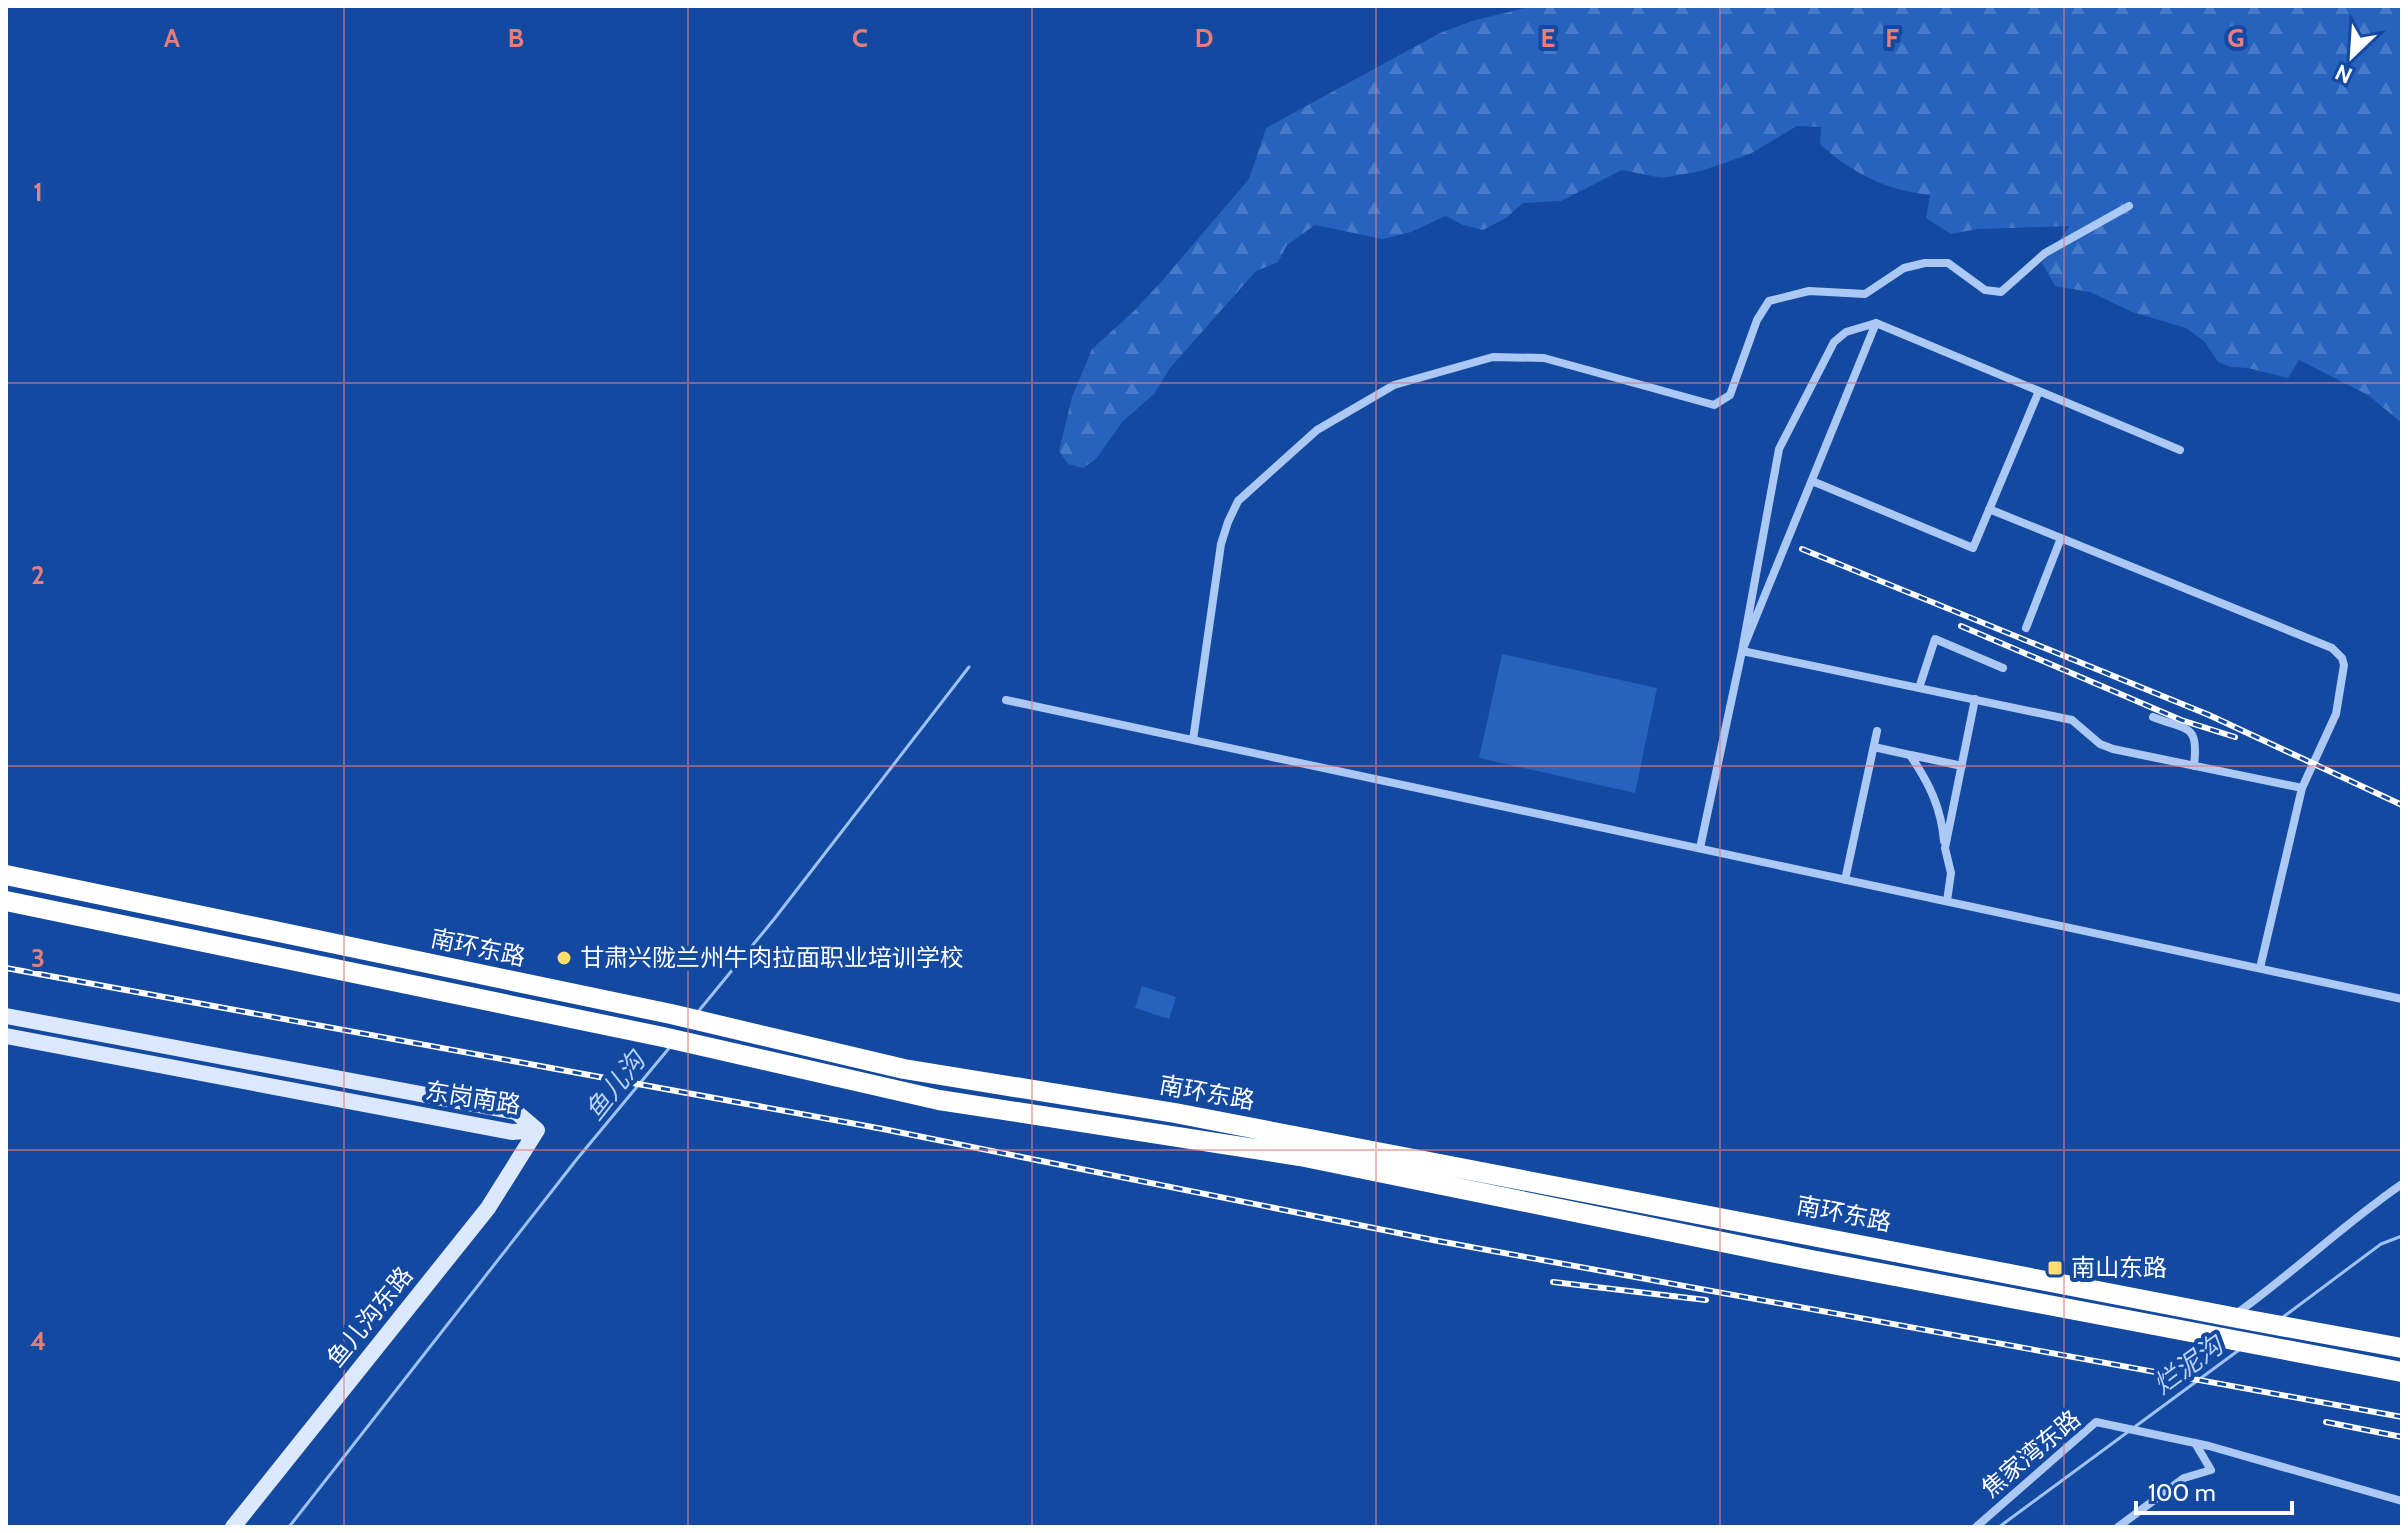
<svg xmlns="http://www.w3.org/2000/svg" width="2408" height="1533" font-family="Cabin,'Noto Sans SC',sans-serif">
  <defs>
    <pattern id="forest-firs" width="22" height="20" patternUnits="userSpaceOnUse" patternTransform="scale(2)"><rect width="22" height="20" fill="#2662be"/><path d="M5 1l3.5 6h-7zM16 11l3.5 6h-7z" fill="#477ac8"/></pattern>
  </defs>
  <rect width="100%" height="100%" fill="#1349a0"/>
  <path fill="#2662be" d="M1502 654 1657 688 1635 793 1479 758Z
    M1142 986 1176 997 1169 1019 1135 1008Z"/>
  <path fill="url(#forest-firs)" d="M1533 6H2402V423L2368 395 2299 360 2288 378 2248 368 2231 367 2218 362 2204 341 2186 328 2132 312 2090 292 2055 286 2042 263 2070 226 1978 229 1951 234 1926 218 1930 195C1888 191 1851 173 1820 144L1821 127 1797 126 1750 154 1701 171 1662 178 1622 170 1561 201 1523 203 1506 218 1483 230 1463 225 1446 216 1411 232 1383 239 1315 225 1287 245 1278 262 1256 271 1170 368 1154 394 1123 421 1096 459 1083 468 1068 464 1059 451 1072 397 1092 349 1133 312 1161 282 1249 179 1266 128 1440 33 1472 21Z"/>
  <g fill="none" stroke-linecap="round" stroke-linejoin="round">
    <path stroke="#9ec2f7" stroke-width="3" d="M697 1013 775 918 969 667
      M2283 1317 2381 1244 2402 1236
      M289 1527 577 1159 670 1047
      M1999 1527 2239 1350"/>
    <path stroke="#acc8f4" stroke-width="8" d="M1876 323 2180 450
      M1812 481 1973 548 2039 391
      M1989 509 2332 648 2342 658 2344 665 2336 714 2302 788 2260 968
      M2026 628 2061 538
      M1919 688 1935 639 2003 668
      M1006 700 2402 999
      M2153 717C2188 731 2199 723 2194 766
      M1193 740 1221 544 1228 522 1238 501 1317 430 1394 385 1493 357 1544 358 1714 405 1730 395 1757 320 1769 301 1809 291 1865 294 1904 268 1925 263H1948L1985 290 2001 292 2045 253 2129 206
      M1874 747 1910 755C1929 783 1941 807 1944 841
      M1911 755 1962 766
      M1700 848 1742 651 1876 323 1846 332 1834 342 1779 449 1742 651 2072 720 2100 744 2113 749 2302 788
      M1845 880 1877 731
      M1947 901 1951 873 1945 848 1975 699
      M2236 1314C2293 1273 2344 1224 2402 1184
      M1976 1527 2096 1422 2209 1446 2402 1501
      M2118 1527 2184 1478 2211 1470 2195 1443"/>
    <path stroke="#dce8fd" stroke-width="16" d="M6 1016 516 1112 537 1130
      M6 1036 512 1132 537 1130
      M233 1527 488 1208 537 1130"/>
    <path stroke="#fff" stroke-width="20" d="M6 875 671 1014 904 1069 1175 1113 2232 1317 2402 1348
      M6 901 663 1037 939 1100 1300 1156 1806 1259 2402 1372"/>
    <g stroke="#fff" stroke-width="6">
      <path id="rail" d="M1802 549 2209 715 2402 805
        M1961 626 2181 720 2235 737
        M6 968 883 1129 1438 1241 2402 1417
        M1553 1282 1706 1300
        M2326 1422 2402 1437"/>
    </g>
    <use href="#rail" stroke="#1349a0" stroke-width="3" stroke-dasharray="9" stroke-linecap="butt"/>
  </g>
  <path fill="none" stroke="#e67e7e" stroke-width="2" stroke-opacity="0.55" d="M344 6V1527M688 6V1527M1032 6V1527M1376 6V1527M1720 6V1527M2064 6V1527M6 383H2402M6 766H2402M6 1150H2402"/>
  <g fill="#ffde6f" stroke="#1349a0" stroke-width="3">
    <circle cx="564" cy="958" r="8"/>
    <rect x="2047" y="1260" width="16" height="16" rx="4"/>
  </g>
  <g text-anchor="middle" stroke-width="8" stroke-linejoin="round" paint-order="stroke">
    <g font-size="24" fill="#fff" stroke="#1349a0">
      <text transform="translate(478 948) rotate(12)" y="8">南环东路</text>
      <text transform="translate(1207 1093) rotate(10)" y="8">南环东路</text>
      <text transform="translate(473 1098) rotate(9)" y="8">东岗南路</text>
      <text transform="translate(1844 1214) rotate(11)" y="8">南环东路</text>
      <text transform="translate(370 1317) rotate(-51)" y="8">鱼儿沟东路</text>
      <text transform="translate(2031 1454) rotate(-40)" y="8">焦家湾东路</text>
    </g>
    <g font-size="24" fill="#fff" stroke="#1349a0" text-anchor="start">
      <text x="580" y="966">甘肃兴陇兰州牛肉拉面职业培训学校</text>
      <text x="2071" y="1276">南山东路</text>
    </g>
    <g font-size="26" font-style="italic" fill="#b9d3fb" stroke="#1349a0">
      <text transform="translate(615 1086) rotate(-52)" y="9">鱼儿沟</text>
      <text transform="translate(2188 1365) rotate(-36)" y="9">烂泥沟</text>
    </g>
  </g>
  <g font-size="26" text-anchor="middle" font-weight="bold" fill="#e67e7e" stroke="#1349a0" stroke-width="8" stroke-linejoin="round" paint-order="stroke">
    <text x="172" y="47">A</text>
    <text x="516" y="47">B</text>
    <text x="860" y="47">C</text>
    <text x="1204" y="47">D</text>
    <text x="1548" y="47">E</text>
    <text x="1892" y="47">F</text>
    <text x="2236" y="47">G</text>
    <text x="38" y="201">1</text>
    <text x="38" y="584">2</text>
    <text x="38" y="967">3</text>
    <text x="38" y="1350">4</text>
  </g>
  <rect width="2408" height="1533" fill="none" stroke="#ffffff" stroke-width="16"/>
  <g transform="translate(2352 56) rotate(205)" stroke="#1349a0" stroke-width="6" paint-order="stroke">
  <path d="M0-6L14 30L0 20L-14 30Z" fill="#ffffff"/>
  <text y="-12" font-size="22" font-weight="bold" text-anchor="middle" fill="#ffffff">N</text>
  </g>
  <path d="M2136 1501v12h156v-12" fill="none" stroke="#ffffff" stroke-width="4"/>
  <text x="2148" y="1501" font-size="24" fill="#ffffff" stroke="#1349a0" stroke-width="6" paint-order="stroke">100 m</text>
</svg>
